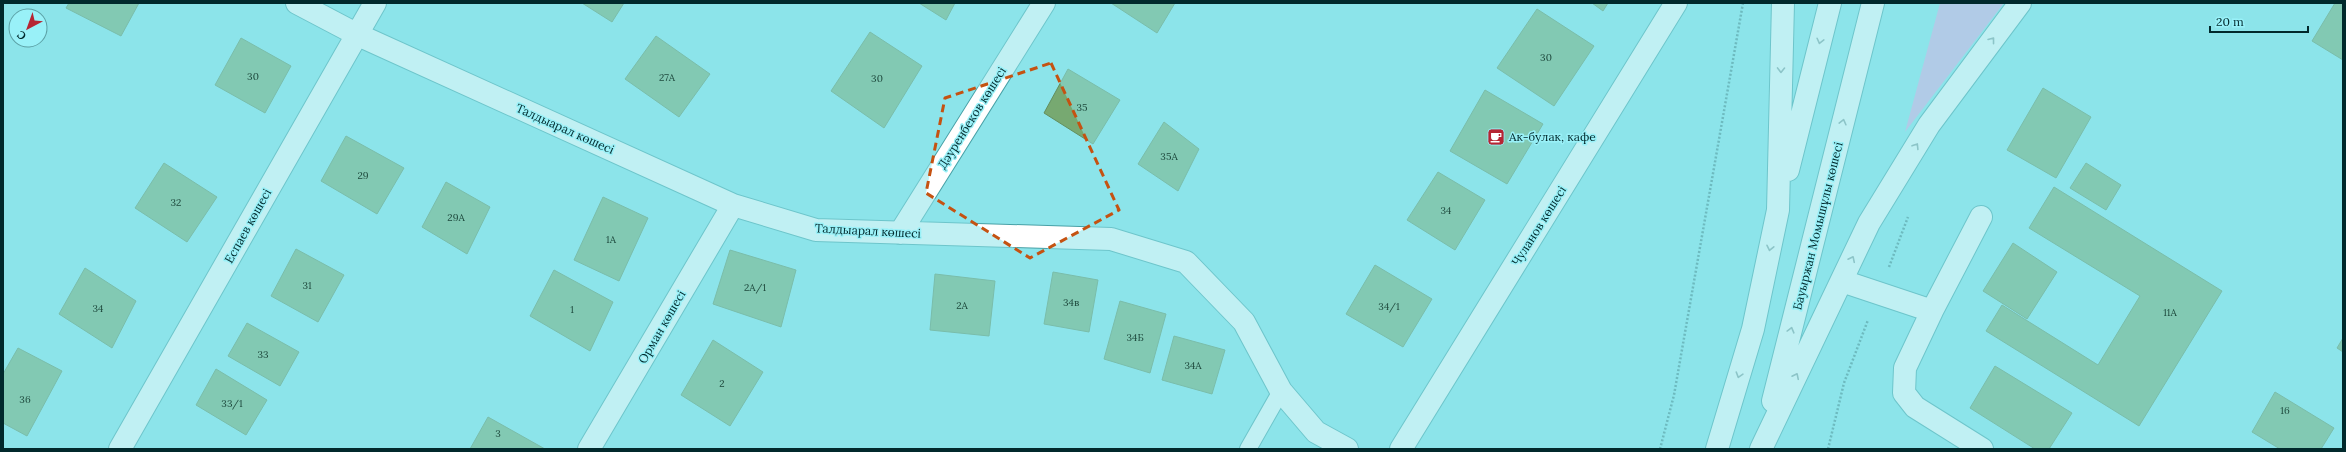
<svg xmlns="http://www.w3.org/2000/svg" width="2346" height="452" font-family="Lora,serif">
  <rect width="100%" height="100%" fill="#8ce4ea"/>
  <path fill="#deaee5" d="M1940 3H2004L1905 132Z"/>
  <path fill="#77a971" stroke="#638e5e" d="M69 3H139L121 36 66 8Z
    M582 3H624L612 22Z
    M919 3H955L946 20Z
    M1111 3H1175L1157 33Z
    M1592 3H1608L1603 11Z
    M2335 3H2343V60L2312 41Z
    M1537 9 1594 46 1554 106 1497 68Z
    M870 32 922 66 884 128 831 91Z
    M656 36 710 74 679 117 625 79Z
    M241 38 291 66 265 113 215 85Z
    M1068 69 1120 100 1093 144 1044 113Z
    M2043 88 2091 117 2056 178 2007 150Z
    M1485 90 1543 124 1507 184 1450 151Z
    M1164 122 1199 149 1178 191 1138 164Z
    M346 136 404 168 377 214 321 181Z
    M164 163 217 197 187 242 135 208Z
    M2086 163 2121 185 2106 210 2070 188Z
    M1438 172 1485 200 1455 250 1407 220Z
    M446 182 490 207 467 254 422 227Z
    M2054 187 2222 291 2139 426 1986 331 2002 305 2098 365 2140 296 2029 228Z
    M603 197 648 218 619 281 574 260Z
    M2013 243 2057 272 2027 319 1983 291Z
    M296 249 344 275 318 322 271 296Z
    M730 250 796 270 781 327 713 304Z
    M1375 265 1432 299 1403 347 1346 314Z
    M85 268 136 301 112 348 59 314Z
    M554 270 613 302 590 351 530 316Z
    M1053 272 1098 280 1089 332 1044 324Z
    M935 274 995 281 989 336 930 330Z
    M1120 301 1166 314 1150 373 1104 359Z
    M247 323 299 352 280 386 228 356Z
    M1174 336 1225 350 1212 394 1162 380Z
    M2343 338V352L2337 348Z
    M713 340 763 372 730 426 681 395Z
    M18 348 62 371 27 436 3 423V374Z
    M1995 366 2072 413 2049 449H2035L1970 408Z
    M216 369 267 400 246 435 196 405Z
    M2275 392 2334 428 2321 449H2280L2252 432Z
    M488 417 545 449H470Z"/>
  <g fill="none" stroke-linecap="round" stroke-linejoin="round">
    <g stroke="#48a1a7" stroke-width="18">
      <path id="lane" d="M1248 449 1281 391"/>
    </g>
    <g stroke="#48a1a7" stroke-width="24">
      <path id="street" d="M297 3 356 34 733 205 816 230 1111 239 1186 262 1244 322 1281 391 1316 432 1347 449
        M900 233 1044 3
        M1842 281 1932 311 1905 368 1904 393 1915 407 1982 449
        M1932 311 1981 217
        M120 449 375 3
        M589 449 733 205
        M1401 449 1676 3"/>
    </g>
    <g stroke="#48a1a7" stroke-width="24">
      <path id="primary" d="M1788 170 1830 3
        M1773 401 1873 3
        M1717 449 1753 329 1778 210 1783 3
        M1761 449 1869 223 1929 125 2020 3"/>
    </g>
    <path stroke="#47878c" stroke-width="2.5" stroke-dasharray="2 2" stroke-linecap="butt" d="M1889 267 1908 217
      M1660 449 1674 395 1743 3
      M1828 449 1844 383 1868 320"/>
    <use href="#lane" stroke="#fff" stroke-width="16"/>
    <use href="#street" stroke="#fff" stroke-width="22"/>
    <use href="#primary" stroke="#fff" stroke-width="22"/>
  </g>
  <defs><path id="oneway-chevron" d="M-2-3.5L2.5 0L-2 3.5" fill="none" stroke-width="1.6" stroke-linecap="round" stroke-linejoin="round"/></defs>
  <g stroke="#8d9fa0">
    <use href="#oneway-chevron" transform="translate(1992 40) rotate(-52)"/>
    <use href="#oneway-chevron" transform="translate(1820 41) rotate(104)"/>
    <use href="#oneway-chevron" transform="translate(1781 70) rotate(91)"/>
    <use href="#oneway-chevron" transform="translate(1843 122) rotate(-76)"/>
    <use href="#oneway-chevron" transform="translate(1916 146) rotate(-58)"/>
    <use href="#oneway-chevron" transform="translate(1770 248) rotate(102)"/>
    <use href="#oneway-chevron" transform="translate(1852 259) rotate(-64)"/>
    <use href="#oneway-chevron" transform="translate(1791 330) rotate(-75)"/>
    <use href="#oneway-chevron" transform="translate(1739 375) rotate(107)"/>
    <use href="#oneway-chevron" transform="translate(1796 376) rotate(-64)"/>
  </g>
  <path d="M0 0H2346V452H0ZM1051 63 1119 210 1030 258 926 193 945 98Z" fill="#8ce4ea" fill-opacity=".55" fill-rule="evenodd"/>
  <path fill="none" stroke="#c55211" stroke-width="3" stroke-dasharray="8 5" stroke-linejoin="round" d="M1051 63 1119 210 1030 258 926 193 945 98Z"/>
  <defs>
    <g id="cafe-square" transform="scale(0.9)"><rect x="-9" y="-9" width="18" height="18" rx="4" fill="#b62533" stroke="#99f1f8"/><path d="M-5.5-4.5H6V0H3Q3 3.5 0 3.5H-2.5Q-5.5 3.5-5.5 0ZM3-3.2v2h1.7v-2ZM-6 4.5H4V6H-6Z" fill="#fff"/></g>
  </defs>
  <g fill-rule="evenodd">
    <use href="#cafe-square" x="1496" y="137"/>
  </g>
  <g text-anchor="middle" stroke-width="3" stroke-linejoin="round" paint-order="stroke">
    <g font-size="10" fill="#1e493d">
      <text x="1546" y="61">30</text>
      <text x="253" y="80">30</text>
      <text x="667" y="81">27А</text>
      <text x="877" y="82">30</text>
      <text x="1082" y="111">35</text>
      <text x="1169" y="160">35А</text>
      <text x="363" y="179">29</text>
      <text x="176" y="206">32</text>
      <text x="1446" y="214">34</text>
      <text x="456" y="221">29А</text>
      <text x="611" y="243">1А</text>
      <text x="307" y="289">31</text>
      <text x="755" y="291">2А/1</text>
      <text x="1071" y="306">34в</text>
      <text x="962" y="309">2А</text>
      <text x="1389" y="310">34/1</text>
      <text x="98" y="312">34</text>
      <text x="572" y="313">1</text>
      <text x="2170" y="316">11А</text>
      <text x="1135" y="341">34Б</text>
      <text x="263" y="358">33</text>
      <text x="1193" y="369">34А</text>
      <text x="722" y="387">2</text>
      <text x="25" y="403">36</text>
      <text x="232" y="407">33/1</text>
      <text x="2285" y="414">16</text>
      <text x="498" y="437">3</text>
    </g>
    <g font-size="12" fill="#01292c" stroke="#99f1f8">
      <text transform="translate(972 118) rotate(-58)" y="4">Дәуренбеков көшесі</text>
      <text transform="translate(565 129) rotate(24)" y="4">Талдыарал көшесі</text>
      <text transform="translate(248 226) rotate(-61)" y="4">Еспаев көшесі</text>
      <text transform="translate(1539 226) rotate(-58)" y="4">Чуланов көшесі</text>
      <text transform="translate(1818 226) rotate(-76)" y="4">Бауыржан Момышұлы көшесі</text>
      <text transform="translate(868 231) rotate(3)" y="4">Талдыарал көшесі</text>
      <text transform="translate(662 327) rotate(-60)" y="4">Орман көшесі</text>
    </g>
    <g font-size="12" fill="#01292c" stroke="#99f1f8" text-anchor="start">
      <text x="1509" y="141">Ак-булак, кафе</text>
    </g>
  </g>
  <rect width="2346" height="452" fill="none" stroke="#01292c" stroke-width="8"/>
  <g transform="translate(28 28) rotate(221)"><circle r="19" fill="#99f1f8" stroke="#5ca1a6"/>
  <path d="M0-3L7 15L0 10L-7 15Z" fill="#b62533"/>
  <text y="-6" font-size="11" font-weight="bold" text-anchor="middle" fill="#01292c">С</text>
  </g>
  <path d="M2210 26v6h98v-6" fill="none" stroke="#01292c" stroke-width="2"/>
  <text x="2216" y="26" font-size="12" fill="#01292c" stroke="#99f1f8" stroke-width="3" paint-order="stroke">20 m</text>
</svg>
